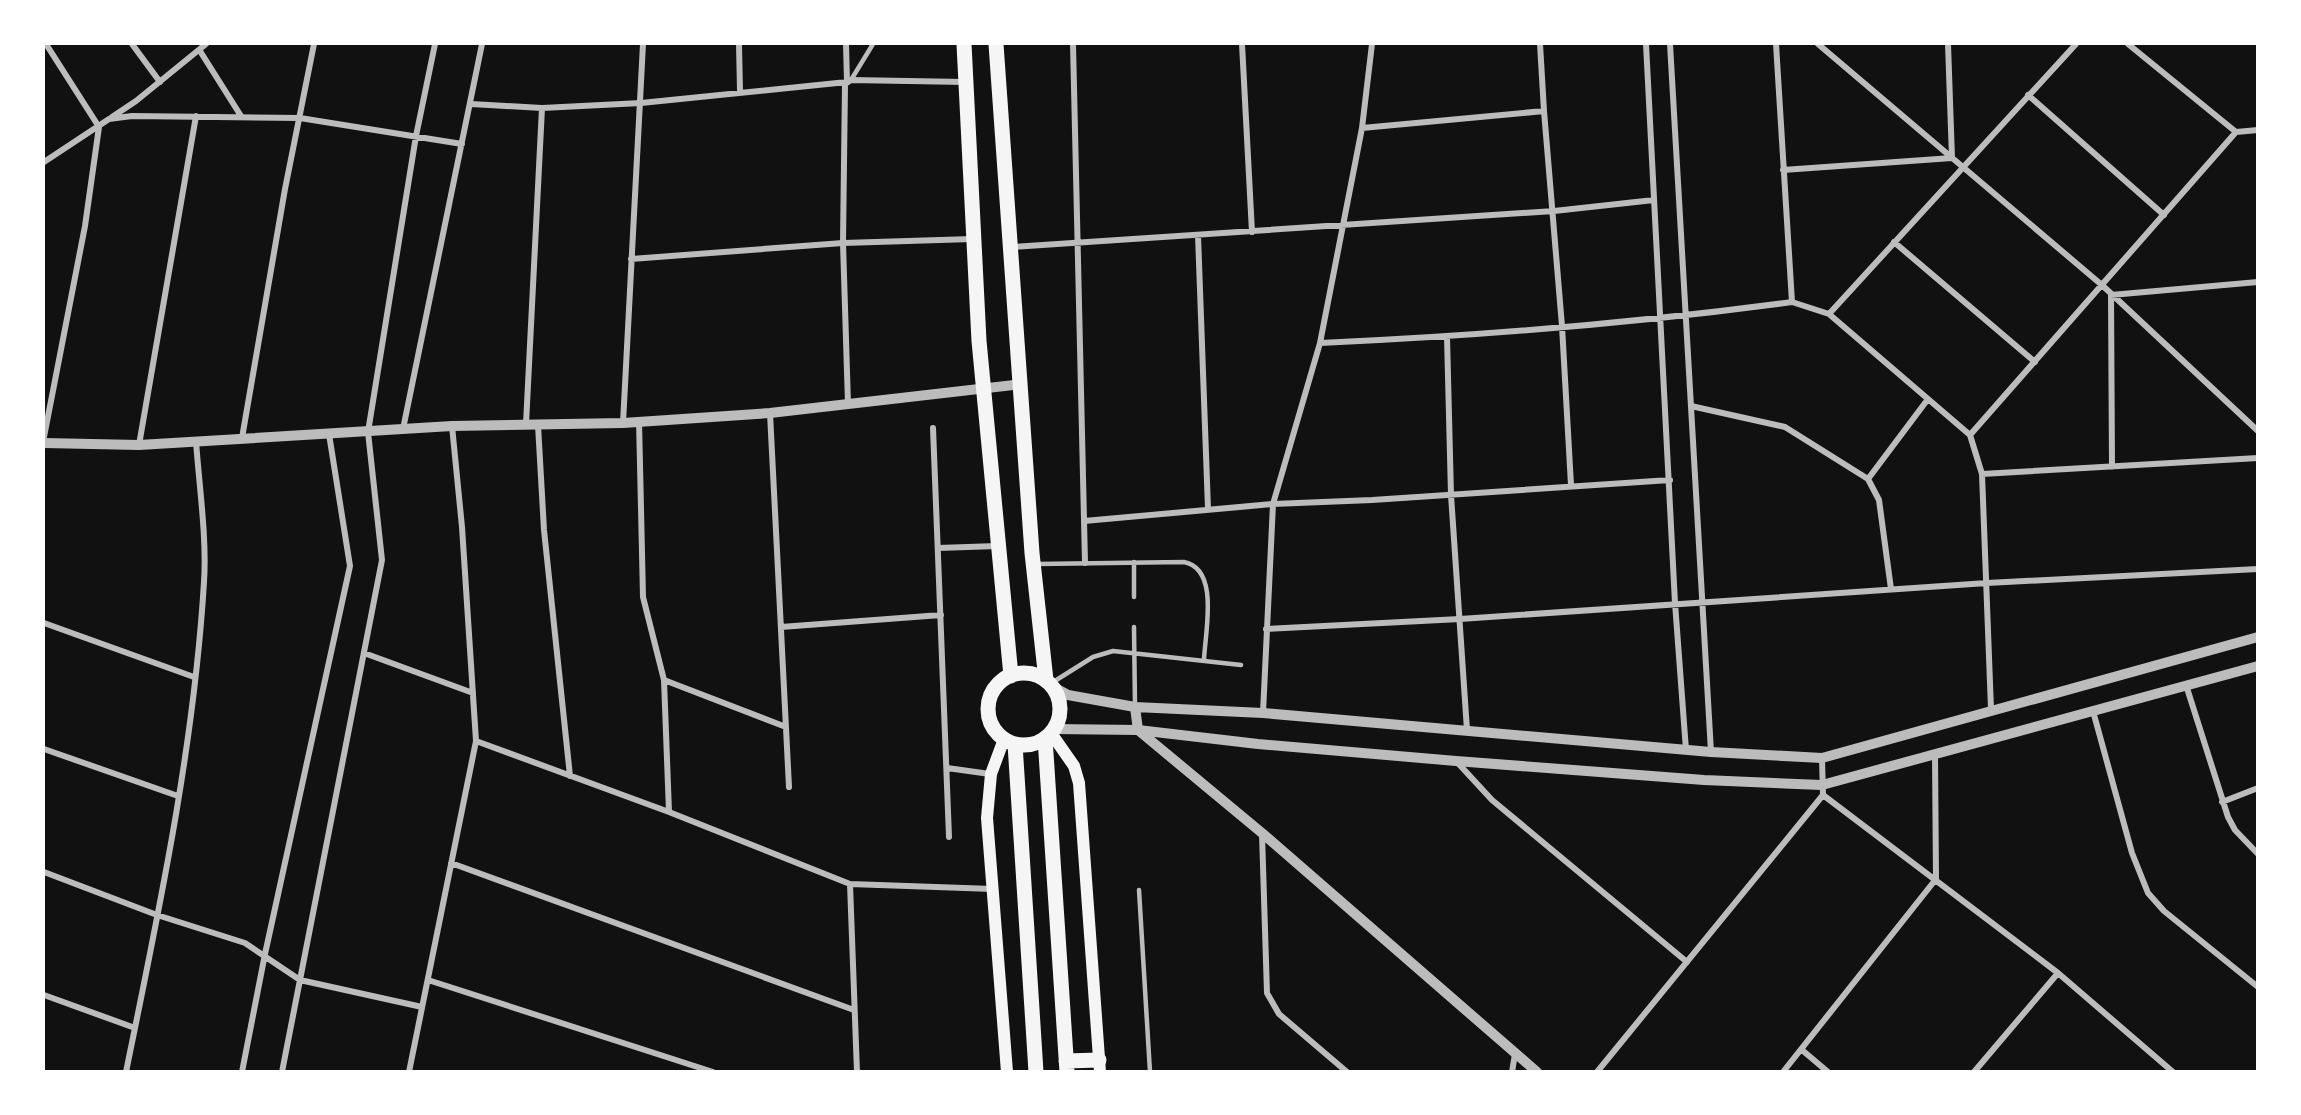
<svg xmlns="http://www.w3.org/2000/svg" width="2301" height="1115" font-family="Poppins,sans-serif">
  <rect width="100%" height="100%" fill="#111"/>
  <g fill="none" stroke-linecap="round" stroke-linejoin="round">
    <path stroke="#bcbcbc" stroke-width="4.5" d="M851 80 873 44
      M1134 562V597
      M1037 564 1184 562C1220 569 1205 632 1204 660
      M1134 627 1135 707
      M1050 684 1093 657 1113 651 1241 665
      M1139 890 1150 1072"/>
    <path stroke="#bcbcbc" stroke-width="6" d="M132 44 160 82
      M739 44 740 91
      M1073 44 1085 563
      M1242 44 1252 232
      M1540 44 1544 111
      M1646 44 1675 603 1686 750
      M1670 44 1711 752
      M1818 44 2103 286 2258 431
      M2128 44 2236 132 2258 130
      M200 51 241 116
      M2028 95 2164 215
      M471 104 542 108 641 103 847 82 846 44
      M112 117 136 101 206 44
      M1362 128 1544 111 1562 326 1571 485
      M44 162 109 119 132 116 300 118 462 144
      M1783 170 1952 158 1948 44
      M1198 235 1208 509
      M1894 242 2035 362
      M1011 247 1554 211 1654 200
      M631 259 843 243 972 239
      M1792 302 1829 314 1970 435 1982 474 2258 458
      M1829 314 2076 44
      M1447 337 1451 495 1467 730
      M1320 343C1478 336 1636 323 1792 302L1776 44
      M848 404 843 243 845 84 851 80 965 82
      M1691 406 1785 427 1868 479 1879 500 1891 589
      M770 413 789 787
      M639 420 643 597 664 680 669 812
      M623 423 643 44
      M526 424 542 108
      M538 425 544 530 570 776
      M933 428 949 837
      M403 429 482 44
      M1970 435 2236 132
      M44 437 85 226 99 127 46 44
      M242 438 285 189 314 44
      M139 445 196 116
      M2112 467 2111 295 2258 282
      M1982 474 1991 709
      M1868 479 1928 399
      M1084 521 1273 504 1372 500 1670 480
      M938 548 997 546
      M44 623 194 677
      M781 627 941 615
      M1266 629 1460 619 1987 583 2258 569
      M364 653 473 693
      M664 680 786 727
      M2186 685 2228 817 2235 830 2258 854
      M2093 711 2132 853 2148 893 2164 911 2258 987
      M1263 713 1273 504 1320 343 1362 128 1372 44
      M476 741 669 812 850 884 993 889
      M44 749 178 796
      M1456 761 1492 800 1687 962
      M947 768 990 774
      M1823 795 2058 973 2173 1072
      M2222 802 2258 788
      M1262 834 1267 993 1279 1014 1347 1072
      M451 863 854 1010
      M44 872 157 915 245 943 300 980 422 1007
      M850 884 857 1072
      M428 980 713 1072
      M44 995 135 1028
      M1802 1050 1828 1072
      M126 1072C159 910 194 747 204 582 207 538 199 485 196 441
      M242 1072 265 954 350 566 329 434
      M282 1072 382 560 368 432 416 136 435 44
      M409 1072 476 741 462 527 452 426
      M1512 1072 1515 1054
      M1597 1072 1823 795 1822 758
      M1783 1072 1936 879 1935 755
      M1974 1072 2058 973"/>
    <path stroke="#bcbcbc" stroke-width="10" d="M44 443 139 445 452 426 623 423 770 413 1022 384
      M1053 687 1068 695 1135 707 1263 713 1711 752 1822 758 2258 637
      M1135 707 1138 730 1262 833 1537 1072
      M1054 729 1138 730 1258 744 1456 761 1704 780 1822 785 2258 666"/>
    <path stroke="#f5f5f5" stroke-width="12" d="M1051 733 1074 766 1079 783 1100 1072
      M1004 739 991 774 987 818 1007 1072"/>
    <path stroke="#f5f5f5" stroke-width="15" d="M964 44 979 341 1011 676
      M996 44 1032 553 1046 680
      M988 709a36 36 0 1 1 72 0a36 36 0 1 1-72 0Z
      M1045 738 1067 1072
      M1015 744 1036 1072
      M1066 1061 1099 1060"/>
  </g>
  <rect width="2301" height="1115" fill="none" stroke="#ffffff" stroke-width="90"/>
</svg>
